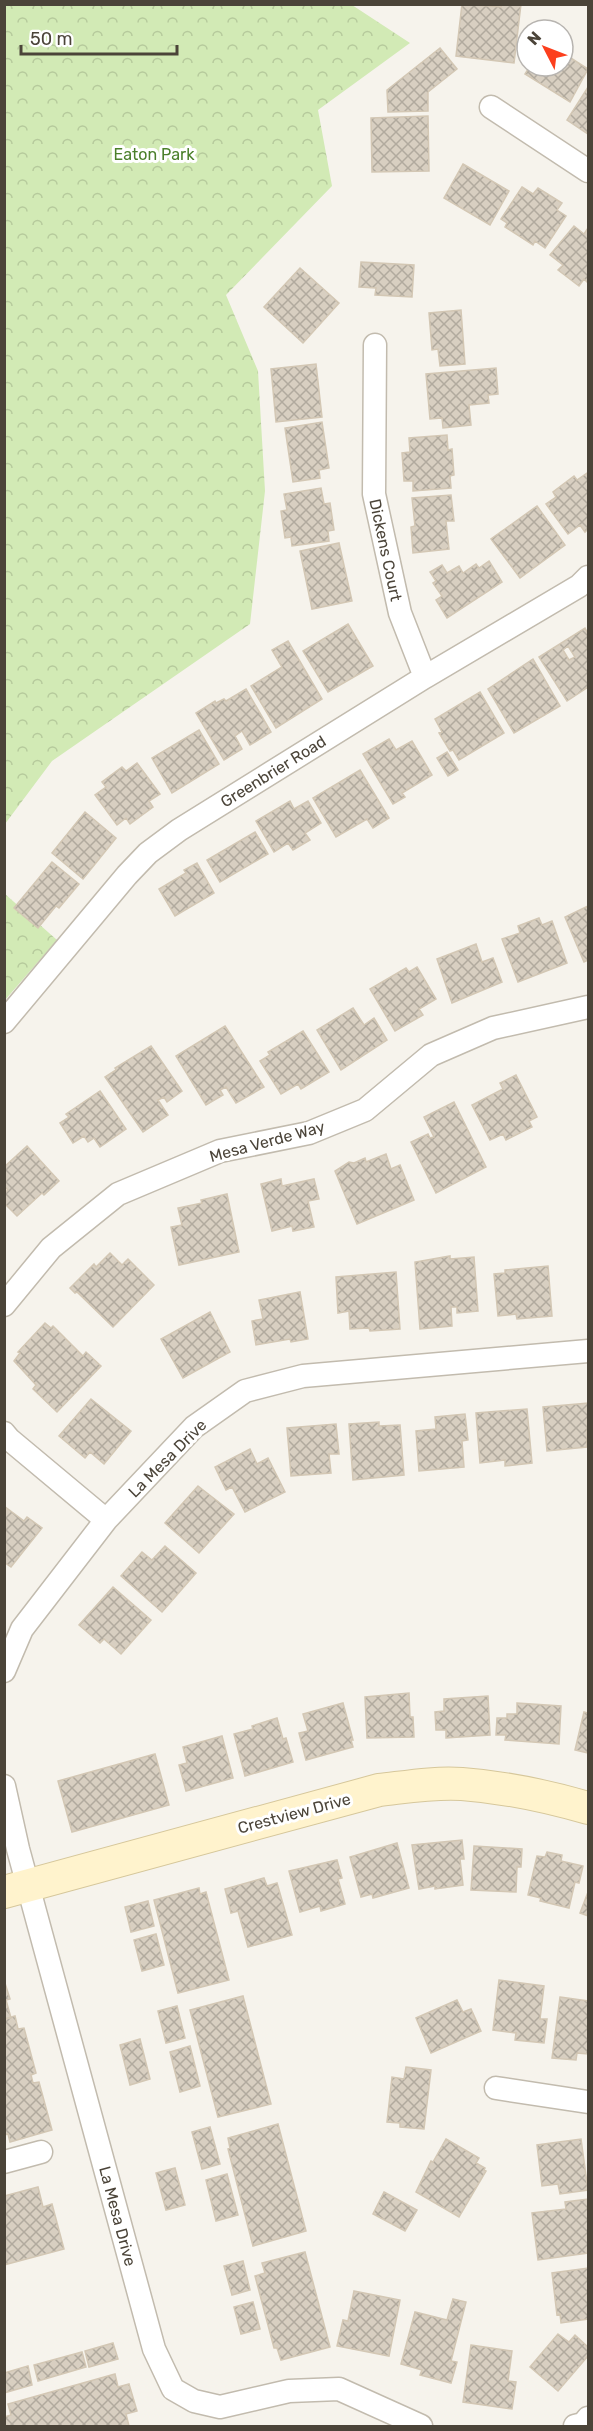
<svg xmlns="http://www.w3.org/2000/svg" width="593" height="2431" font-family="Rubik,sans-serif">
  <defs>
    <pattern id="forest-crowns" width="20" height="18" patternUnits="userSpaceOnUse" patternTransform="scale(1.5)"><rect width="20" height="18" fill="#d2eab5"/><path d="M2 6a3 3 0 1 1 6 0M12 15a3 3 0 1 1 6 0" fill="none" stroke="#b6ca9c"/></pattern>
    <pattern id="building-cross-hatch" width="8" height="8" patternUnits="userSpaceOnUse" patternTransform="scale(1.5)"><rect width="8" height="8" fill="#d8cfc1"/><path d="M0 0l8 8M0 8l8-8" fill="none" stroke="#b1aa9e"/></pattern>
  </defs>
  <rect width="100%" height="100%" fill="#f6f3ec"/>
  <path fill="url(#forest-crowns)" d="M5 4 352 5 410 43 318 110 332 186 226 295 258 371 265 491 250 624 52 761 5 824Z
    M5 894 57 940 5 1000Z"/>
  <path fill="url(#building-cross-hatch)" stroke="#d3c7b4" stroke-width="1.5" fill-rule="evenodd" d="M462 4 501 7 502 4H521L514 63 456 56Z
    M440 48 457 69 428 92V111L388 112 387 90Z
    M563 53 588 69 570 102 525 74 530 66H563Z
    M588 87V134L567 120Z
    M428 116 429 171 372 172 371 118Z
    M463 164 509 191 490 225 444 198Z
    M522 187 533 194 538 188 562 203 557 210 566 216 545 248 535 241 533 245 505 227 507 223 501 219Z
    M574 226 584 234 588 228V283L584 279 579 286 558 270 563 265 550 255Z
    M361 262 414 265 412 297 375 295 376 288 359 287Z
    M300 268 339 303 303 343 264 307Z
    M461 310 465 364 440 366 438 349 432 350 429 313Z
    M316 364 322 417 276 422 271 369Z
    M496 368 498 394 488 395 489 403 469 405 471 425 443 428 442 418 430 419 426 374Z
    M322 422 329 468 319 470 320 478 293 482 285 428Z
    M447 435 448 450 452 449 454 475 450 476 451 488 413 491V481H404L402 453 410 452 409 438Z
    M587 473 588 475V529L585 532 580 525 568 534 546 504 556 497 553 492 574 476 577 480Z
    M321 488 324 504 330 503 334 530 328 531 329 541 292 546 291 537 285 538 281 511 287 510 284 494Z
    M451 495 454 521H446L449 549 413 553 411 527 415 526 412 498Z
    M537 506 565 545 520 578 491 539Z
    M339 543 352 601 312 609 300 551Z
    M489 561 502 582 447 618 436 600 442 596 433 583 436 581 430 572 442 565 447 573 459 566 463 573 476 564 479 568Z
    M348 624 373 666 328 692 303 651Z
    M585 628 588 634V687L567 701 539 657ZM568 646 575 657 569 660 563 650Z
    M288 641 322 699 276 728 251 686 282 667 272 650Z
    M533 659 560 706 514 733 488 689Z
    M246 689 271 732 250 745 242 731 235 736 242 749 224 760 196 713 215 701 216 703 224 699 226 701Z
    M480 692 504 733 459 760 453 750 450 751 439 733 442 732 435 719Z
    M199 730 219 764 172 793 152 758Z
    M389 739 396 750 412 741 432 775 402 793 405 797 393 804 363 754Z
    M447 752 458 770 448 776 437 758Z
    M137 763 160 794 149 801 153 807 130 824 126 818 117 825 95 795 106 787 102 782 122 767 126 771Z
    M360 770 389 818 373 828 367 819 336 837 313 798Z
    M290 801 294 809 308 801 321 823 305 833 310 840 293 850 288 843 274 852 256 821Z
    M85 812 116 838 83 879 52 853Z
    M255 832 268 854 220 882 207 860Z
    M52 862 79 884 59 908 56 906 38 928 14 908Z
    M197 863 214 893 175 916 159 889 186 873 184 870Z
    M588 906V960L584 962 565 917Z
    M539 918 542 925 552 921 567 963 518 982 502 939 520 933 518 926Z
    M476 944 482 962 493 958 502 982 452 1003 437 959Z
    M417 967 436 999 419 1009 423 1015 395 1031 370 989 406 968 409 972Z
    M353 1008 364 1025 374 1018 387 1040 341 1070 317 1030Z
    M225 1026 264 1087 236 1103 226 1087 220 1090 223 1095 206 1105 176 1056Z
    M303 1031 329 1072 301 1089 298 1084 281 1094 260 1061 270 1055 268 1052Z
    M151 1046 182 1091 167 1102 164 1097 158 1100 168 1115 143 1132 105 1077 116 1070 115 1068Z
    M516 1075 537 1117 529 1121 532 1127 506 1140 503 1134 490 1140 472 1105 503 1089 500 1083Z
    M100 1091 126 1129 100 1147 94 1138 88 1142 84 1136 73 1143 60 1123 69 1117 66 1114Z
    M454 1102 486 1167 436 1193 411 1142 428 1134 430 1138 434 1137 424 1117Z
    M27 1146 59 1181 44 1195 42 1193 17 1216 4 1203V1193L8 1190 4 1186V1167Z
    M386 1154 391 1169 400 1165 414 1200 357 1224 335 1171 349 1162 354 1163 365 1158 366 1162Z
    M281 1179 282 1186 314 1179 319 1199 308 1201 314 1227 293 1231 292 1226 272 1231 261 1184Z
    M227 1194 239 1252 179 1265 171 1227 182 1225 178 1208 202 1203 201 1200Z
    M110 1253 122 1265 128 1259 154 1285 113 1327 77 1292 75 1293 70 1288 94 1264 96 1267Z
    M450 1256V1259L474 1257 478 1311 457 1313V1307H451L452 1326 420 1329 415 1262Z
    M548 1266 552 1316 517 1319 516 1314 498 1316 494 1274 505 1273V1270Z
    M396 1272 400 1329 370 1331 369 1328 350 1329 349 1311 338 1313 336 1277Z
    M300 1292 308 1339 291 1342 290 1339 256 1345 252 1321 263 1319 259 1300Z
    M210 1312 230 1352 183 1378 161 1339Z
    M45 1323 51 1328 53 1326 83 1356 86 1352 101 1366 57 1412 33 1389 36 1385 14 1361 20 1353 18 1352Z
    M91 1399 131 1431 104 1464 90 1452 85 1458 59 1436Z
    M588 1403 587 1447 547 1451 543 1407Z
    M527 1409 532 1463 505 1466V1460L480 1463 476 1413Z
    M465 1414 468 1440 462 1441 464 1467 419 1471 416 1431 436 1429 435 1417Z
    M379 1422V1426L400 1425 404 1475 353 1480 349 1424Z
    M336 1424 339 1454H329L331 1473 291 1476 287 1428Z
    M250 1449 257 1464 268 1458 285 1492 245 1512 232 1487 226 1490 215 1467Z
    M198 1486 234 1514 199 1553 165 1523Z
    M4 1506 24 1521 27 1517 42 1528 11 1567 4 1562Z
    M165 1546 196 1573 162 1612 121 1576 142 1552 152 1560Z
    M113 1587 151 1620 121 1654 104 1639 100 1643 79 1625Z
    M409 1693 410 1717H413L414 1737 367 1738 365 1697Z
    M488 1696 490 1735 446 1738V1730H436L435 1712 444 1711V1699Z
    M343 1703 353 1740H351L353 1747 306 1760 299 1733 308 1731 303 1714Z
    M517 1703 561 1706 559 1744 505 1740 506 1735H496L497 1718H507V1714H517Z
    M584 1712 588 1713V1753L575 1750Z
    M277 1718 283 1739 286 1738 293 1762 245 1776 234 1734 253 1729 252 1726Z
    M222 1736 233 1778 186 1791 179 1765 187 1763 183 1747Z
    M155 1754 169 1805 72 1832 58 1781Z
    M462 1840 464 1859H460L463 1885 435 1889V1886L419 1889 412 1845Z
    M397 1843 409 1888 373 1898 372 1894 361 1897 350 1857Z
    M474 1846 522 1849 521 1867H517L516 1892 471 1890Z
    M547 1852 562 1855 561 1861 583 1866 579 1883 575 1882 569 1908 540 1901 541 1898 528 1895 537 1856 545 1857Z
    M337 1860 342 1878 338 1879 345 1904 321 1911 320 1906 300 1912 289 1871Z
    M264 1878 267 1886 277 1883 292 1935 248 1947 238 1911 231 1913 225 1889Z
    M199 1888 200 1894 206 1892 229 1980 178 1993 154 1900Z
    M588 1892V1916L580 1913Z
    M148 1901 154 1926 131 1932 125 1907Z
    M156 1934 164 1965 142 1971 134 1940Z
    M4 1980 10 1999 6 2000 11 2018 4 2019Z
    M499 1980 544 1986 540 2019H547L544 2043 515 2040 516 2033 493 2030Z
    M243 1996 271 2104 218 2117 190 2010Z
    M560 1997 588 2001V2054L577 2053 576 2060 552 2058Z
    M457 2000 463 2012 471 2009 481 2031 431 2053 416 2018Z
    M177 2006 185 2038 166 2043 158 2011Z
    M15 2016 18 2029 24 2028 36 2073 31 2075 33 2083 39 2082 52 2130 10 2142 8 2134 4 2135V2019Z
    M140 2039 150 2079 130 2085 120 2045Z
    M190 2046 200 2086 180 2092 170 2052Z
    M406 2067 431 2070 424 2129 400 2127V2123L387 2122 392 2077 404 2079Z
    M278 2124 306 2231 253 2246 228 2149 230 2148 228 2138Z
    M210 2127 220 2164 202 2169 192 2132Z
    M446 2139 479 2158 476 2163 485 2168 484 2170 486 2171 459 2217 416 2192 431 2161 433 2162Z
    M581 2139 588 2190 560 2194 558 2184 542 2186 537 2145Z
    M175 2168 185 2205 166 2210 156 2173Z
    M227 2174 238 2215 216 2221 206 2180Z
    M38 2187 43 2207 52 2204 64 2249 4 2265V2196Z
    M384 2192 417 2210 405 2231 373 2214Z
    M588 2199V2253L538 2260 532 2213 566 2209 565 2202Z
    M305 2252 330 2347 281 2360 277 2348H274L255 2276 265 2273 262 2263Z
    M243 2261 250 2290 232 2295 224 2266Z
    M588 2268V2319L561 2323 560 2314 557 2315 552 2273Z
    M354 2291 400 2300 389 2356 337 2346 343 2320 348 2321Z
    M453 2299 466 2302 451 2361 457 2362 451 2383 420 2375 422 2370 401 2364 415 2312 447 2320Z
    M253 2302 260 2329 241 2334 234 2307Z
    M558 2334 569 2342 575 2335 588 2347V2356L558 2391 530 2367Z
    M113 2343 118 2359 89 2367 85 2351Z
    M471 2345 512 2351 508 2381 516 2382 512 2409 463 2402Z
    M82 2352 86 2367 38 2381 34 2365Z
    M28 2366 32 2385 4 2393V2373Z
    M115 2374 118 2387 129 2384 137 2411 126 2414 129 2426H4V2417L11 2415 8 2404Z"/>
  <g fill="none" stroke-linecap="round" stroke-linejoin="round">
    <g stroke="#c2bbae" stroke-width="25">
      <path id="minor" d="M491 107 588 171
        M375 345 374 494 400 613 425 677
        M4 1022 127 875 148 853 179 830 425 677 579 586 588 577
        M4 1305 51 1248 118 1194 220 1151 309 1133 365 1110 431 1055 493 1028 588 1007
        M4 1433 9 1439 106 1520
        M4 1671 22 1629 106 1520 194 1427 245 1391 303 1376 588 1351
        M4 1786 18 1849 154 2349 173 2389 194 2401 220 2407 289 2391 339 2389 421 2426
        M496 2088 588 2102
        M4 2162 41 2152
        M575 2426 583 2424 588 2418"/>
    </g>
    <g stroke="#d6c79b" stroke-width="34">
      <path id="secondary" d="M4 1892 379 1790C406 1787 434 1782 462 1784 502 1787 550 1797 588 1808"/>
    </g>
    <use href="#minor" stroke="#fff" stroke-width="22"/>
    <use href="#secondary" stroke="#fff3cd" stroke-width="32"/>
  </g>
  <g text-anchor="middle" stroke-width="6" stroke-linejoin="round" paint-order="stroke">
    <g font-size="16" fill="#4a7f2a" stroke="#fff">
      <text x="154" y="160">Eaton Park</text>
    </g>
    <g font-size="16" fill="#4b4439" stroke="#fff">
      <text transform="translate(386 550) rotate(78)" y="6">Dickens Court</text>
      <text transform="translate(273 771) rotate(-32)" y="6">Greenbrier Road</text>
      <text transform="translate(267 1141) rotate(-15)" y="6">Mesa Verde Way</text>
      <text transform="translate(167 1458) rotate(-45)" y="6">La Mesa Drive</text>
      <text transform="translate(294 1813) rotate(-15)" y="6">Crestview Drive</text>
      <text transform="translate(118 2216) rotate(75)" y="6">La Mesa Drive</text>
    </g>
  </g>
  <rect width="593" height="2431" fill="none" stroke="#4b4439" stroke-width="12"/>
  <g transform="translate(545 48) rotate(312)"><circle r="28" fill="#ffffff" stroke="#b7b4b0" stroke-width="1.5"/>
  <path d="M0-4.5L10 22L0 15L-10 22Z" fill="#fc3f1d"/>
  <text y="-9" font-size="16" font-weight="bold" text-anchor="middle" fill="#4b4439">N</text>
  </g>
  <path d="M21 45v9h156v-9" fill="none" stroke="#4b4439" stroke-width="3"/>
  <text x="30" y="45" font-size="18" fill="#4b4439" stroke="#ffffff" stroke-width="4.5" paint-order="stroke">50 m</text>
</svg>
